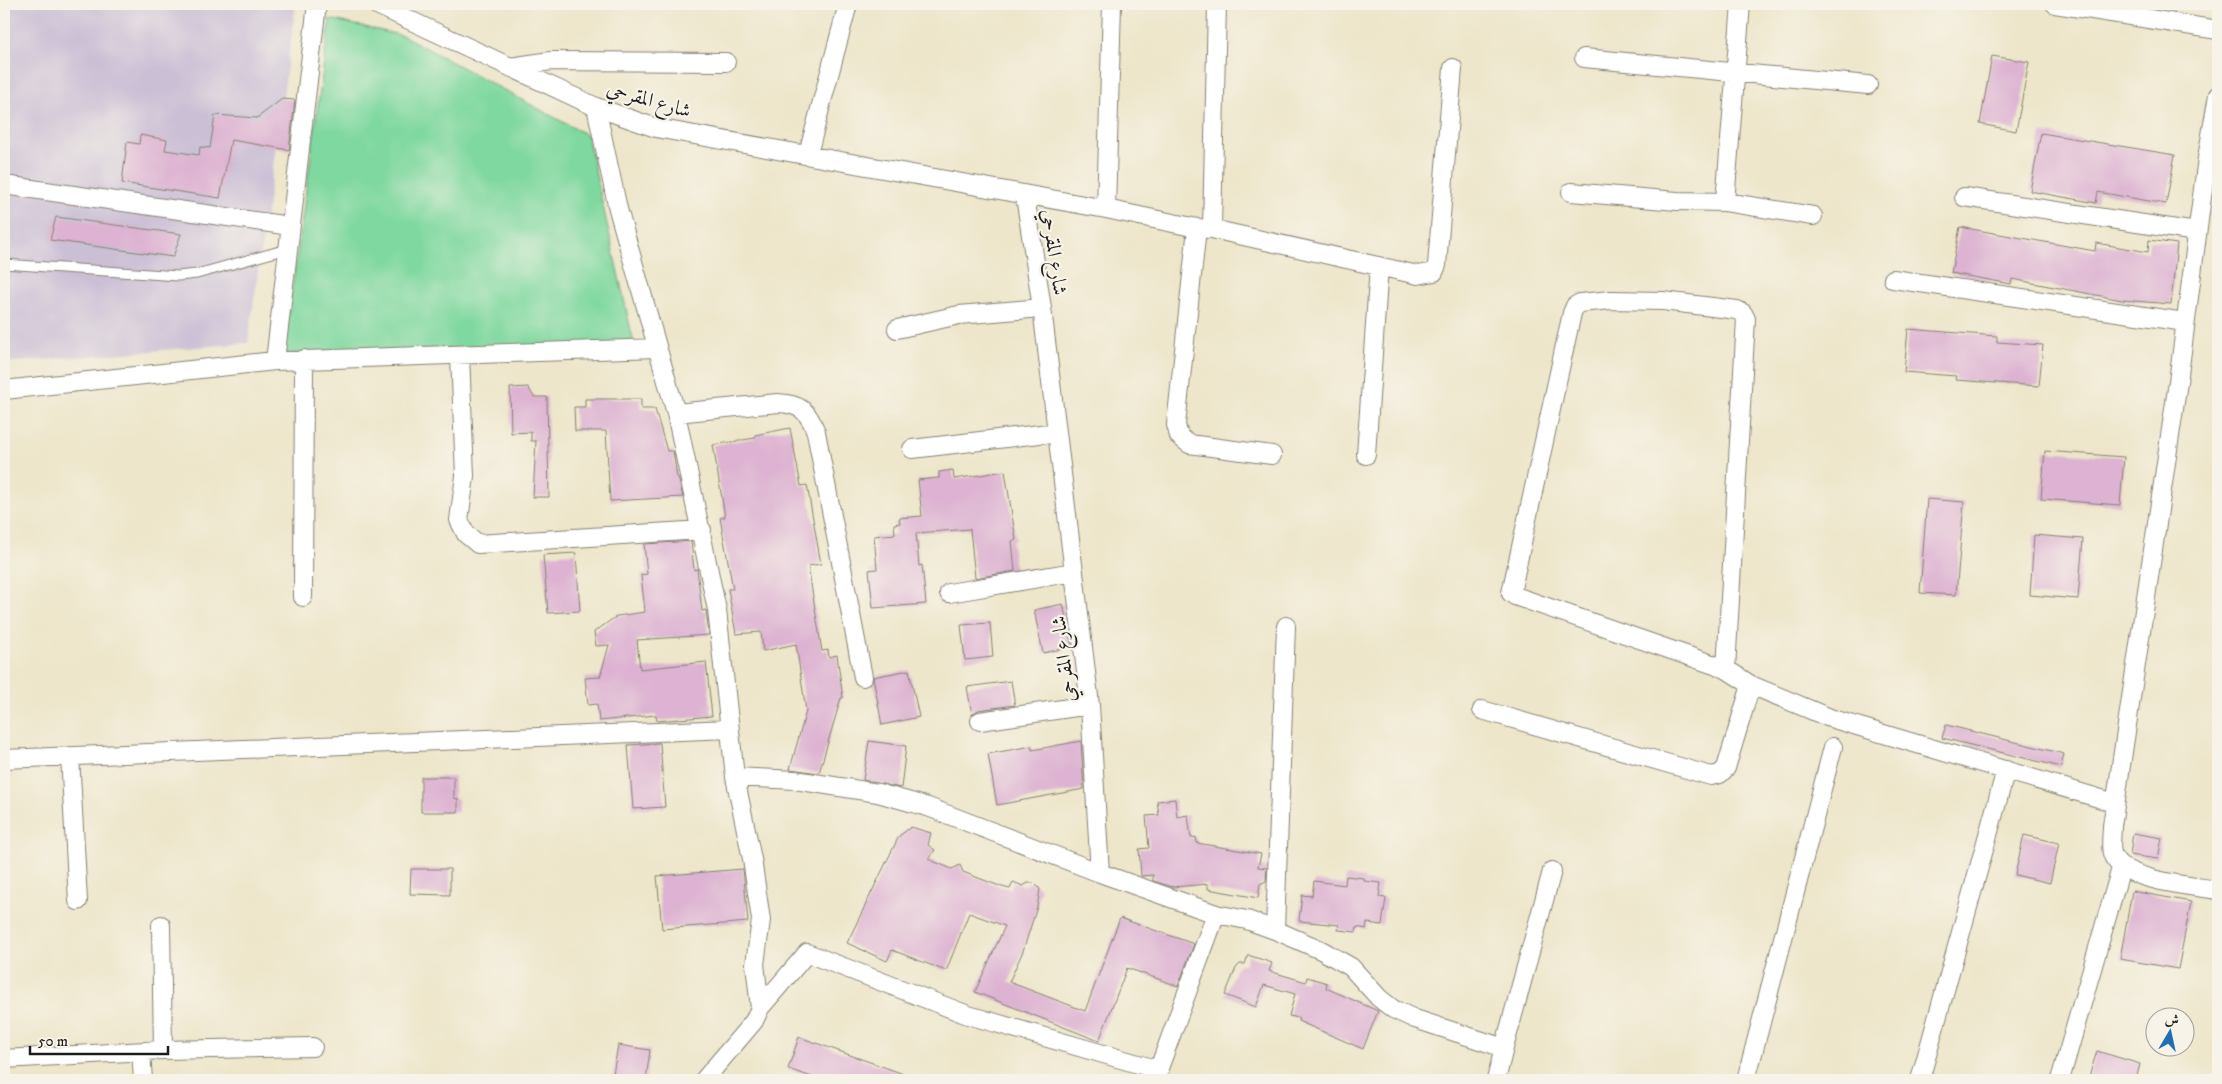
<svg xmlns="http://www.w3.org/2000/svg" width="2222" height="1084" font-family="'IM FELL DW Pica',Amiri,serif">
  <rect width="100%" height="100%" fill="#f7f3e8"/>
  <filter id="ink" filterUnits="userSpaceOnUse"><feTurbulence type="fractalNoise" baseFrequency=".02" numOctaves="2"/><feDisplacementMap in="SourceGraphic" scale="10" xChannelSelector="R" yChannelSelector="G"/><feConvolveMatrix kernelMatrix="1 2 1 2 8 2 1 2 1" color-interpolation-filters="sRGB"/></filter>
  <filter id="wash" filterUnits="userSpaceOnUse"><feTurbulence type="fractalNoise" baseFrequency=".0096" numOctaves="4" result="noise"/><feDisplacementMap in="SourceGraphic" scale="20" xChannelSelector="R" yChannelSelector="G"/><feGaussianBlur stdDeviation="1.12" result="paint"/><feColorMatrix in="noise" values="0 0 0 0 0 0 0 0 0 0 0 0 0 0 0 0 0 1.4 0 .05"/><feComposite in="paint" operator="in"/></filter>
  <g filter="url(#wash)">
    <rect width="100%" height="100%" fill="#ede6ca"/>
    <path fill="#cbbfd5" d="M4 4H296L248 343 4 363Z"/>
    <path fill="#7fd89f" stroke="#4e7a5e" d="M330 19 404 36 587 135 634 344 283 354Z"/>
    <g id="blocks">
      <path fill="#ddb2d2" d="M1992 56 2029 62 2016 131 1980 124Z
        M282 99 295 100 289 150 231 140 220 198 122 183 127 142 139 144 140 135 167 140 165 150 199 155 200 147 210 148 215 115 257 118Z
        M2041 133 2175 155 2166 204 2098 192 2096 203 2030 191Z
        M56 217 181 234 173 257 50 240Z
        M1960 227 2095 251 2096 243 2148 252 2149 240 2177 244 2171 304 2122 300 2012 279 2011 284 1951 273Z
        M1908 329 1997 336V342L2043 345 2039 386 1955 380 1956 376 1904 372Z
        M528 387 534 397H547L549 497H533L536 441H531V432L511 433 510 388Z
        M585 399H641V409H655L667 451H673L677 477H678L683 497 610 501 606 431H575L574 407H585Z
        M790 428 801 486 807 485 821 564 808 566 822 651 828 650 829 657 837 655 843 698H841L819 773 790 769 806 711 796 644 763 651 761 632 736 634 728 589H733L720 518 725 517 713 445 755 438V435Z
        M2045 451 2124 457 2120 505 2041 499Z
        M953 470 954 479 1005 471 1016 540 1012 541 1015 571 975 578 970 529 916 533 919 566 922 565 926 604 873 608 869 570 877 569 874 536 895 534 894 524 900 523 899 518 922 516 918 480 939 478V472Z
        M1927 499 1964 502 1956 595 1920 593Z
        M2034 535 2083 539 2078 599 2030 595Z
        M691 541 694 570 697 569 702 611 706 610 709 635 637 640 640 669 706 662 712 716 657 721 656 715 599 721 597 704 588 705 585 678 600 677 609 645 596 646 594 632 617 616 645 612 641 575 647 574 644 544Z
        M576 553 580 611 548 613 543 555Z
        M1063 604 1072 647 1043 653 1034 610Z
        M990 623 993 657 965 660 961 625Z
        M909 670 919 717 882 725 873 677Z
        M1011 681 1015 705 978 710 972 715 967 687Z
        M1946 725 2064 754 2061 767 1942 738Z
        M869 741 906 746 901 788 863 780Z
        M1081 741 1084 789 997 805 988 754 1032 746V750Z
        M660 743 665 807 633 809 628 745Z
        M421 777H454V798L458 799V812H421Z
        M1175 799 1177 817 1188 815 1191 838 1196 837 1197 843 1261 854 1258 867 1267 868 1266 881 1260 884 1258 898 1208 889V884L1173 887 1153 881V875L1141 876 1139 849 1149 848 1146 816 1159 815 1157 801Z
        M911 827 931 833 928 845 935 850 928 859 952 869 960 865 963 872 1002 887 1010 889 1013 882 1023 886 1028 883H1034L1040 889 1037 907 1023 951 1009 982 1085 1011 1120 918 1194 944 1178 986 1127 968 1099 1041 975 992 1005 926 969 913 946 971 892 950 887 961 847 943 899 836Z
        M2133 833 2162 838 2158 859 2130 855Z
        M2024 835 2059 843 2050 883 2015 875Z
        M411 869H450V895L410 894Z
        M743 869 748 922 662 929 657 876Z
        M1346 876 1364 878V881L1381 883 1379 897 1386 898 1382 925 1367 923 1366 929 1357 927 1356 932 1338 930 1339 925 1299 921 1302 895 1312 896 1314 881 1345 885Z
        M2132 891 2191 902 2178 969 2120 959Z
        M1248 955 1272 963 1269 971 1306 982 1307 977 1327 983 1326 988 1378 1011 1363 1049 1298 1021 1299 1018 1289 1016 1295 994 1264 985 1256 1007 1225 995 1236 968 1240 964H1245Z
        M799 1037 915 1078 914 1080H821L788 1069Z
        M618 1045 650 1050 646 1080H612Z
        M2097 1051 2140 1064 2136 1080H2088Z"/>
    </g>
  </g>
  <g filter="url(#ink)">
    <use href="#blocks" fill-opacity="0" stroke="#848173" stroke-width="1"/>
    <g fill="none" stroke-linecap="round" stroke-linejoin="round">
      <g stroke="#848173" stroke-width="11">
        <path id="lane" d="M4 264 178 276 197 274 287 249"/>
      </g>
      <g stroke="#848173" stroke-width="20">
        <path id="street" d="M375 4 596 107 656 128 1106 209 1197 228 1212 229 1418 275 1434 272 1437 265 1453 68
          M2055 4 2218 30
          M1584 58 1868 85
          M510 67 551 61 726 62
          M2218 95 2207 158 2178 382 2112 826C2112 834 2110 845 2112 853 2119 881 2194 886 2218 890
          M596 107 618 209 676 413 717 610 735 777 752 859 761 920 755 964 760 1008
          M808 154 848 4
          M4 185 290 226
          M1571 192 1677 201 1725 202 1813 216
          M1025 196 1042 308 1090 705 1100 873
          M1964 197 2197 232
          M1725 202 1741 4
          M1106 209 1112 4
          M1197 228 1176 425 1179 436 1189 444 1272 455
          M1212 229 1217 4
          M1893 279 2185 322
          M897 329 959 315 1042 308
          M460 355 465 476 459 520 466 534 478 544 702 530
          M275 361 317 4
          M4 390 275 361 657 348
          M676 413 778 403C801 404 808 411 816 432L863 677
          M912 449 1057 432
          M1366 455 1379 266
          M949 593 1074 572
          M303 597 304 359
          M1726 669 1746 319 1743 313 1737 310 1663 301 1611 300 1580 303 1575 306 1572 313 1511 593 1515 596 1726 669 1751 685 1830 718 2115 803
          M1482 710 1711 776 1720 774 1726 768 1751 685
          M980 721 1090 705
          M70 756 78 901
          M4 759 729 729
          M735 777 795 780 878 793 928 807 1100 873 1216 914 1247 920 1275 930 1321 950 1351 967 1379 998 1393 1009 1415 1019 1504 1048 1496 1080
          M161 925 163 1050
          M1275 930 1286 626
          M1504 1048 1552 871
          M141 1052 143 1080
          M4 1059 163 1050 313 1047
          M1155 1079 1216 914
          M704 1080 754 1021 760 1008 807 953 968 1015 1159 1070
          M1746 1080 1833 747
          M1920 1080 2006 770
          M2060 1080 2121 868"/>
      </g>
      <use href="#lane" stroke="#fff" stroke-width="9"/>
      <use href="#street" stroke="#fff" stroke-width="18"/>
    </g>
  </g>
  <g text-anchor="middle" stroke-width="4.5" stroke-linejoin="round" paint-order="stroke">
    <g font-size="20" fill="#1c1c1c" stroke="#f7f3e8">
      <text transform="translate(649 99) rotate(16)" y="7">شارع المقرحي</text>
      <text transform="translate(1055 252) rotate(82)" y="7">شارع المقرحي</text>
      <text transform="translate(1063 659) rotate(-97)" y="7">شارع المقرحي</text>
    </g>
  </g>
  <rect width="2222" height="1084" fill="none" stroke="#f7f3e8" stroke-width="20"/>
  <g transform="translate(2170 1032) rotate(9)"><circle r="24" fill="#f7f3e8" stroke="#9f9d96"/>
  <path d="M0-4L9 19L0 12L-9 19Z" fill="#1f6fb2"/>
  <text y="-8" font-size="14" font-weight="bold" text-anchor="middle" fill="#1c1c1c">ش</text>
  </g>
  <path d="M30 1046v8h138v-8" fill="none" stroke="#1c1c1c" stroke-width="2.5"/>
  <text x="38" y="1046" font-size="15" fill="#1c1c1c" stroke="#f7f3e8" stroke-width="4" paint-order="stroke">50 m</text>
</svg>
